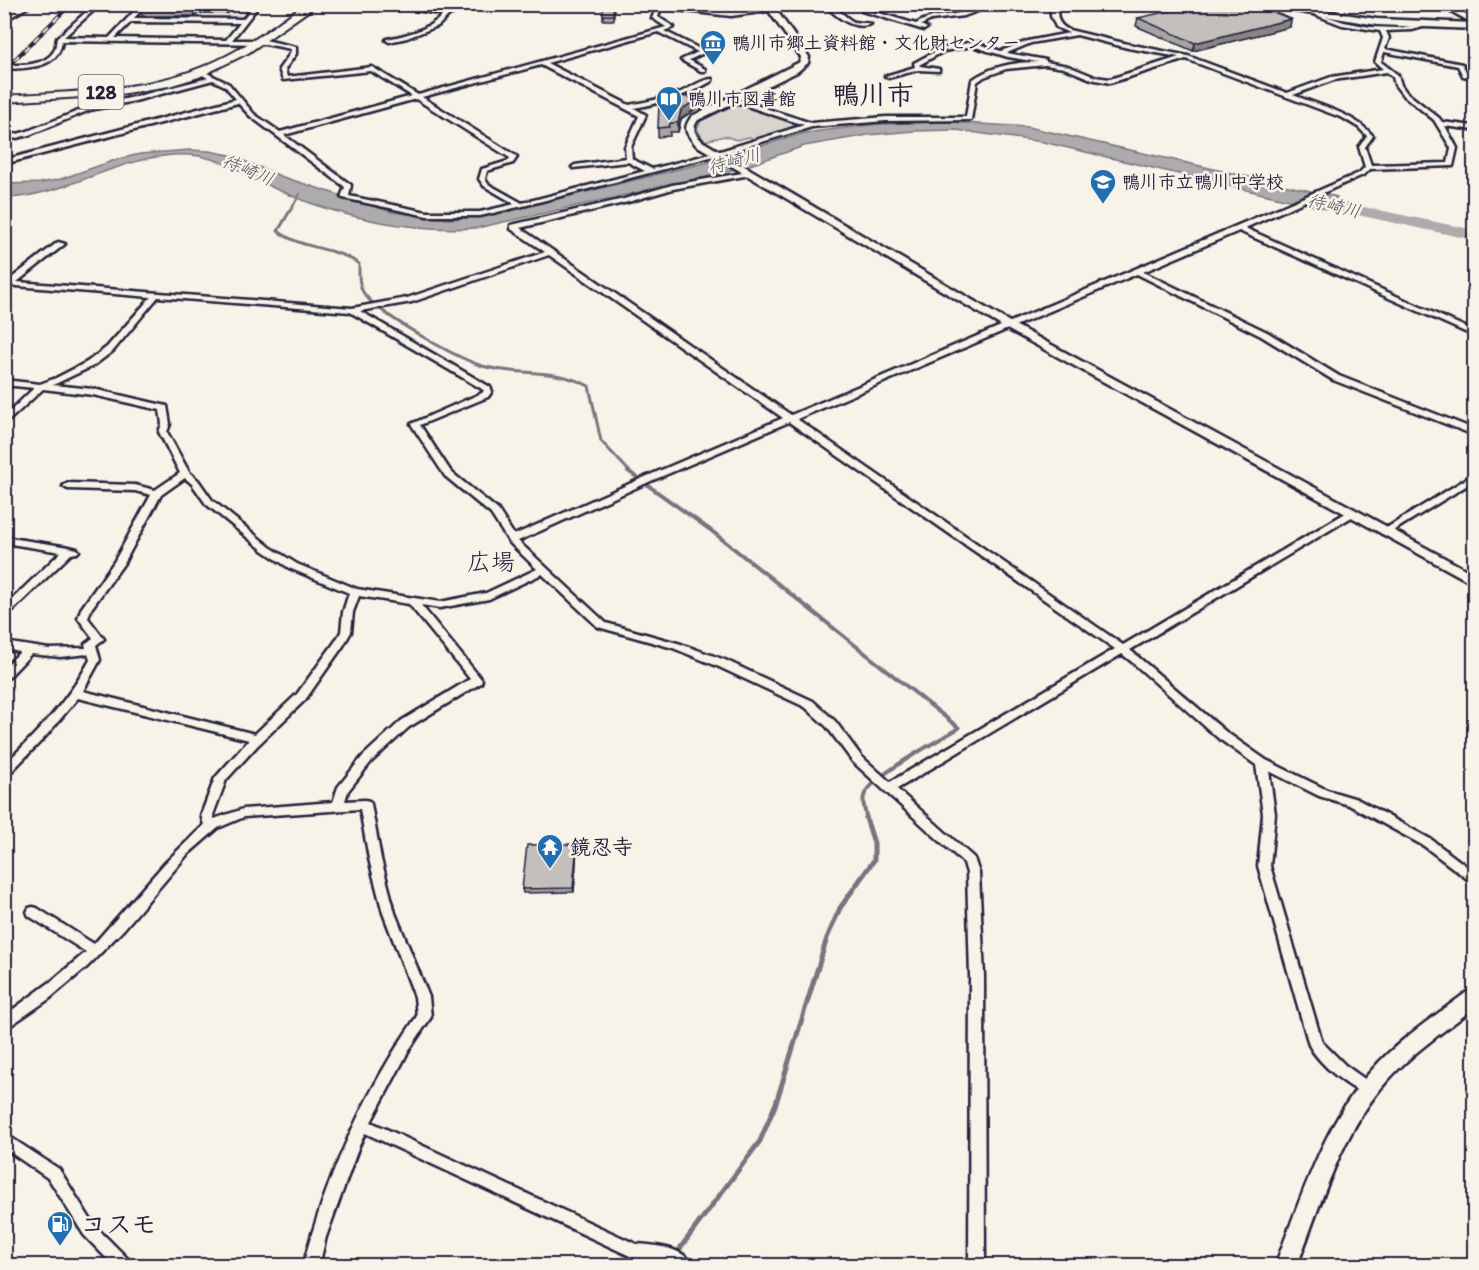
<svg xmlns="http://www.w3.org/2000/svg" width="1479" height="1270" font-family="Itim,'Klee One',sans-serif">
  <rect width="100%" height="100%" fill="#f7f3e8"/>
  <filter id="ink" filterUnits="userSpaceOnUse"><feTurbulence type="fractalNoise" baseFrequency=".0167" numOctaves="2"/><feDisplacementMap in="SourceGraphic" scale="12" xChannelSelector="R" yChannelSelector="G"/><feConvolveMatrix kernelMatrix="1 2 1 2 8 2 1 2 1" color-interpolation-filters="sRGB"/></filter>
  <g filter="url(#ink)">
    <path fill="#e7e3db" d="M148 5H253L242 19 236 20 135 18Z"/>
    <path fill="#d8d5cf" stroke="#7d7c85" stroke-width="1.5" d="M736 104 800 126 756 140 749 137 736 140 725 136 704 141 697 129 701 121Z"/>
    <path fill="#aeabad" stroke="#76747f" stroke-width="1.5" d="M947 122 1028 127 1337 197 1327 209 1043 142 956 130 914 131 868 135 804 146 750 165 706 177 477 228C409 232 340 218 278 190 252 178 227 161 199 156 132 146 70 197 5 198L4 184 41 183 61 179 115 160 140 154 189 150 209 151 230 155 283 177 392 212 449 219 488 216 708 162 804 133 877 124Z"/>
    <g fill="none" stroke-linecap="round" stroke-linejoin="round">
      <path stroke="#76747f" stroke-width="2" d="M293 206 300 194"/>
      <path stroke="#76747f" stroke-width="3" d="M294 204 278 231C302 250 335 246 359 264 359 274 358 286 365 295 382 316 459 360 486 367 522 376 554 368 589 386L601 441 630 472"/>
      <path stroke="#76747f" stroke-width="4" d="M628 471 713 532 959 728C939 740 871 776 864 796 862 803 865 812 867 819"/>
      <path stroke="#76747f" stroke-width="5" d="M676 1257 681 1247 760 1141 776 1103 827 938 840 908 874 860V843L866 818"/>
      <path fill="#aeabad" fill-rule="evenodd" d="M1302 194 1474 230V240L1297 202 1294 199Z"/>
      <g stroke="#22223b" stroke-width="5">
        <path id="street" d="M95 4H101L64 37 109 38 141 4H147L134 18 243 19 255 4H260L232 40H265L296 47V54L285 69 287 77 372 67 418 95 666 27 652 18 657 7H661L658 17 674 27 664 31 706 52 689 60 705 69V71H701L681 60 698 52 658 32 547 63 629 105C646 102 664 98 681 92 691 88 702 79 712 79V81C688 95 662 103 634 108L646 115 631 147 632 159 652 169 714 153 804 125 729 100V98L731 97 811 123 886 117H966L972 80C991 66 1015 62 1038 62L1008 57 972 46 944 51 919 65 920 66 939 69V71L918 70 888 78 885 76 915 67 914 63 940 49 972 42 1001 51 1028 41 1069 33 1056 27 1051 16V4H1057C1057 17 1057 24 1069 30L1128 44 1188 56 1287 93 1331 77 1383 69 1375 62 1383 38 1380 31 1342 25 1316 15V13L1344 22 1370 27 1398 28 1426 24V26L1412 30 1386 31 1389 38 1385 49 1462 64 1467 73 1474 74V78L1463 76 1458 66 1384 52 1381 62 1398 75 1401 85 1406 92 1439 118 1442 122 1474 126V130L1445 126 1457 148 1453 166 1370 169 1363 175 1245 228 1474 331V336L1239 231 1143 272 1267 332 1339 376 1474 429V435L1333 380 1261 336 1137 274 797 419 1123 645 1349 511H1355L1357 513 1355 515 1130 650 1226 732 1266 760 1327 790 1357 799 1432 840 1474 872V883L1470 881 1424 846 1349 805 1319 796 1269 771 1275 814 1270 866 1322 1042 1345 1065 1373 1085 1375 1089 1373 1093 1368 1095C1348 1088 1319 1064 1309 1045L1258 866 1263 814 1256 765 1218 738 1132 662 1122 654 897 789 974 858 979 873 984 976 985 1266H969L970 976 967 873 964 863 853 762 827 727 805 707 717 666 673 648 598 627 542 574 489 599 440 608 421 605 482 680 481 683 409 727 371 762 348 791 345 801 365 800 369 801 371 804 381 859 395 913 429 997 431 1017 409 1050 371 1122 636 1244C653 1245 685 1247 693 1266H670L663 1261 635 1258 630 1256 365 1133 359 1146 326 1237 319 1266H303C325 1179 366 1089 417 1016L415 997 383 913 369 859 360 809 244 817 218 828 187 855 124 929 88 966 49 999 4 1030V1016L53 980 86 952 29 916 27 912 29 908 33 907 37 908 94 944 165 863 204 825 201 815 215 778 249 740 78 698 46 736 8 775 4 776V765C37 733 68 701 90 660L88 654 60 657 31 654 8 678 4 679V668L20 652 4 649V642L49 649 86 648 85 644 93 638 78 618 81 609 114 562 151 495 135 491 68 489 63 486 68 483 135 485 155 490 180 473 159 432 162 424 160 410 93 395 43 389 4 425V417L34 388 4 385V380L40 384 56 378 87 362 107 347 151 297 4 285V281H8L58 242 65 244 17 282 352 308 407 298 545 252 511 229V225L624 199 672 185 748 172 751 174 750 175 673 189 628 202 520 228 791 415 1288 204 1359 173 1365 167 1359 147 1367 136 1358 127 1343 118 1186 59 1110 83 1091 79 1064 68 1045 65 1006 69 984 77 977 82 971 120 886 121 812 127 718 155 523 206 480 216H427L343 198 341 197 345 187 250 116 238 103 4 164V160L236 99 225 86 213 80 135 101 90 110 29 135 4 141V137L25 132 86 108 134 97 208 78 199 73V71L201 70 229 84 254 114 280 132 412 96 371 71 283 80 279 69 290 54 291 49 265 44 62 41C59 69 27 68 4 69V65C20 65 44 67 54 51 56 48 56 42 57 38ZM131 22 240 23 226 40 115 38ZM1077 35 1128 48 1179 57 1110 79 1095 77 1068 66 1046 62V60L1007 53 1031 43ZM541 65 639 116 625 147 626 158 575 165 572 167 573 168 628 162 645 171 522 203 488 184 485 179 487 171 513 163 517 157 516 156 422 97ZM1387 72 1393 77 1395 85 1402 94 1434 120 1451 148 1448 163 1371 165 1365 147 1373 136C1353 113 1321 106 1293 95L1334 80ZM416 99 510 158 508 161 482 169 479 179 484 186 515 204 480 212H427L349 196 351 185 284 135ZM549 255 783 418 645 477 514 535 498 510 451 472 420 425 488 397 492 391 490 387 360 311 412 302ZM158 297 350 312 482 389 484 391 482 393 411 424 445 476 491 514 509 542 537 569 486 593 440 602 357 589 297 564 270 547 212 500 198 480 189 472 167 432 170 424 167 406 93 389 53 385 93 366 113 351ZM789 422 1115 649 890 782 861 756 835 721 813 701 725 660 681 644 606 623 518 541 651 481ZM185 478 192 484 206 504 264 551 289 568 349 593 343 612 341 632 335 642 297 694 255 734 83 691 100 660 96 645 104 639 88 618 91 609 124 563 161 495ZM359 596 409 604 470 679 401 721 363 756 338 787 333 802 243 809 214 819 213 815 226 780 257 746 305 700 343 646 351 632 353 612Z
          M386 4H401L447 12 467 4H475L449 15 438 26 407 38 389 42 386 40 387 39C407 35 428 30 443 15Z
          M823 4C835 4 842 15 852 21 858 24 865 22 871 24 852 31 837 16 823 4Z
          M870 4H877L869 10 916 24C935 13 944 17 964 12 976 10 985 4 997 4L964 16 931 20 921 25 927 28 924 30 862 11V9Z
          M1474 474V481L1388 534H1382L1380 532Z
          M4 537 69 547 77 549 79 551 77 553 71 554 8 615 4 616V607L61 552 4 543Z
          M4 1133 59 1169 94 1225 130 1261 133 1266H114L84 1235 49 1179 4 1148Z"/>
      </g>
      <g stroke="#22223b" stroke-width="5">
        <path id="secondary" d="M23 4H33L4 21V15Z
          M1438 4H1449L1474 19V24Z
          M769 8H775L809 57 808 63 797 72 698 120C691 130 695 133 702 141L1013 324 1474 574V584L1005 328 696 145C686 133 682 129 692 116L800 62 801 57 768 10Z
          M1474 990V1008C1444 1031 1412 1053 1387 1081 1341 1133 1321 1203 1297 1266H1275C1301 1199 1323 1124 1372 1070 1399 1039 1434 1017 1467 992Z"/>
      </g>
      <g stroke="#22223b" stroke-width="5">
        <path id="primary" d="M622 4H662L731 10 787 4H820L731 16Z
          M1255 4H1279L1377 19 1474 23V29L1377 25Z"/>
      </g>
      <g stroke="#22223b" stroke-width="4">
        <path id="highway" d="M305 4H318L248 53 199 77 169 86 114 95 4 102V96C76 91 151 92 216 61 248 47 276 24 305 4Z"/>
      </g>
      <use href="#street" fill="#f7f3e8" fill-rule="evenodd"/>
      <use href="#secondary" fill="#f7f3e8" fill-rule="evenodd"/>
      <use href="#primary" fill="#f7f3e8" fill-rule="evenodd"/>
      <use href="#highway" fill="#f7f3e8" fill-rule="evenodd"/>
      <g stroke="#22223b" stroke-width="4">
        <path id="rail" d="M4 70 71 4"/>
      </g>
      <use href="#rail" stroke="#f7f3e8" stroke-width="2" stroke-dasharray="7" stroke-linecap="butt"/>
    </g>
    <path fill="#a7a4a3" stroke="#22223b" stroke-width="1.5" d="M141 4H244L242 8H232L228 13H198L195 16H142L140 5Z
      M614 9V20H603V15Z
      M1265 12 1291 19 1290 27 1193 51 1136 26 1138 18Z
      M676 98 697 99V108L681 119 678 132H670V136L658 137V128Z
      M577 848 574 892 523 893 522 889Z"/>
    <path fill="#888684" stroke="#22223b" stroke-width="1.5" d="M193 4H196L198 13 195 16 192 6Z
      M226 4H232V8L228 13Z
      M1291 19 1290 27 1193 51 1195 43Z
      M697 99V108L681 119 678 132V123L681 110Z
      M577 844V848L574 892 573 888Z"/>
    <path fill="#c2bfbd" stroke="#22223b" stroke-width="1.5" d="M141 4H193L192 6 140 5Z
      M603 4H614L613 15H603Z
      M1201 4H1247L1265 12 1271 11 1291 19 1195 43 1138 18Z
      M682 96 697 99 681 110 678 123H670L669 127 658 128 659 104 672 97 676 98Z
      M577 844 573 888 522 889 527 845Z"/>
  </g>
  <defs>
    <g id="museum-pin" transform="scale(1.35)"><path d="M0 17L-7.5 6A9.5 9.5 0 1 1 7.5 6Z" fill="#1f6fb2" stroke="#f7f3e8"/><path d="M0-6L6-3V-2H-6V-3ZM-5-1h2V3h-2ZM-1-1h2V3h-2ZM3-1h2V3H3ZM-6 4H6V6H-6Z" fill="#fff"/></g>
    <g id="library-pin" transform="scale(1.35)"><path d="M0 17L-7.5 6A9.5 9.5 0 1 1 7.5 6Z" fill="#1f6fb2" stroke="#f7f3e8"/><path d="M-6-4Q-3-5.5-.7-3.5V5Q-3 3-6 4ZM6-4Q3-5.5 .7-3.5V5Q3 3 6 4Z" fill="#fff"/></g>
    <g id="school-pin" transform="scale(1.35)"><path d="M0 17L-7.5 6A9.5 9.5 0 1 1 7.5 6Z" fill="#1f6fb2" stroke="#f7f3e8"/><path d="M0-5L7-2L0 1L-7-2ZM-4 1L0 2.5L4 1V4Q0 6-4 4Z" fill="#fff"/></g>
    <g id="temple-pin" transform="scale(1.35)"><path d="M0 17L-7.5 6A9.5 9.5 0 1 1 7.5 6Z" fill="#1f6fb2" stroke="#f7f3e8"/><path d="M0-6L5-2H3V0L6.5 2.5H4V6H1.5V3h-3V6H-4V2.5H-6.5L-3 0V-2H-5Z" fill="#fff"/></g>
    <g id="fuel-pin" transform="scale(1.35)"><path d="M0 17L-7.5 6A9.5 9.5 0 1 1 7.5 6Z" fill="#1f6fb2" stroke="#f7f3e8"/><path d="M-5.5-6h7V0h2V4h1.3V-2.5L3-4.5l.8-.8L6-3V5H2.5V1h-1V6h-7ZM-4.2-4.7v3.2H.2V-4.7Z" fill="#fff"/></g>
  </defs>
  <g fill-rule="evenodd">
    <use href="#museum-pin" x="713" y="43"/>
    <use href="#library-pin" x="669" y="99"/>
    <use href="#school-pin" x="1103" y="182"/>
    <use href="#temple-pin" x="550" y="847"/>
    <use href="#fuel-pin" x="60" y="1224"/>
  </g>
  <g text-anchor="middle" stroke-width="5" stroke-linejoin="round" paint-order="stroke">
    <g font-size="18" font-weight="bold" fill="#22223b" stroke="#f7f3e8" text-anchor="start">
      <text x="732" y="49">鴨川市郷土資料館・文化財センター</text>
      <text x="688" y="105">鴨川市図書館</text>
      <text x="1122" y="188">鴨川市立鴨川中学校</text>
    </g>
    <g font-size="18" font-style="italic" fill="#535263" stroke="#f7f3e8">
      <text transform="translate(734 161) rotate(-15)" y="6">待崎川</text>
      <text transform="translate(248 170) rotate(22)" y="6">待崎川</text>
      <text transform="translate(1334 206) rotate(13)" y="6">待崎川</text>
    </g>
    <rect fill="#f7f3e8" stroke="#62616f" stroke-width="1.5" x="78.5" y="75" width="45" height="34" rx="4.5"/>
    <g font-size="20" font-weight="bold" fill="#22223b">
      <text x="101" y="99">128</text>
    </g>
    <g font-size="21" font-weight="bold" fill="#22223b" stroke="#f7f3e8" text-anchor="start">
      <text x="570" y="854">鏡忍寺</text>
    </g>
    <g font-size="24" fill="#22223b" stroke="#f7f3e8">
      <text x="491" y="570">広場</text>
    </g>
    <g font-size="26" font-weight="bold" fill="#22223b" stroke="#f7f3e8" text-anchor="start">
      <text x="80" y="1233">コスモ</text>
    </g>
    <g font-size="27" font-weight="bold" fill="#22223b" stroke="#f7f3e8">
      <text x="873" y="104">鴨川市</text>
    </g>
  </g>
  <rect width="1479" height="1270" fill="none" stroke="#f7f3e8" stroke-width="24"/>
  <rect x="12" y="12" width="1455" height="1246" fill="none" stroke="#22223b" stroke-width="2" filter="url(#ink)"/>
</svg>
